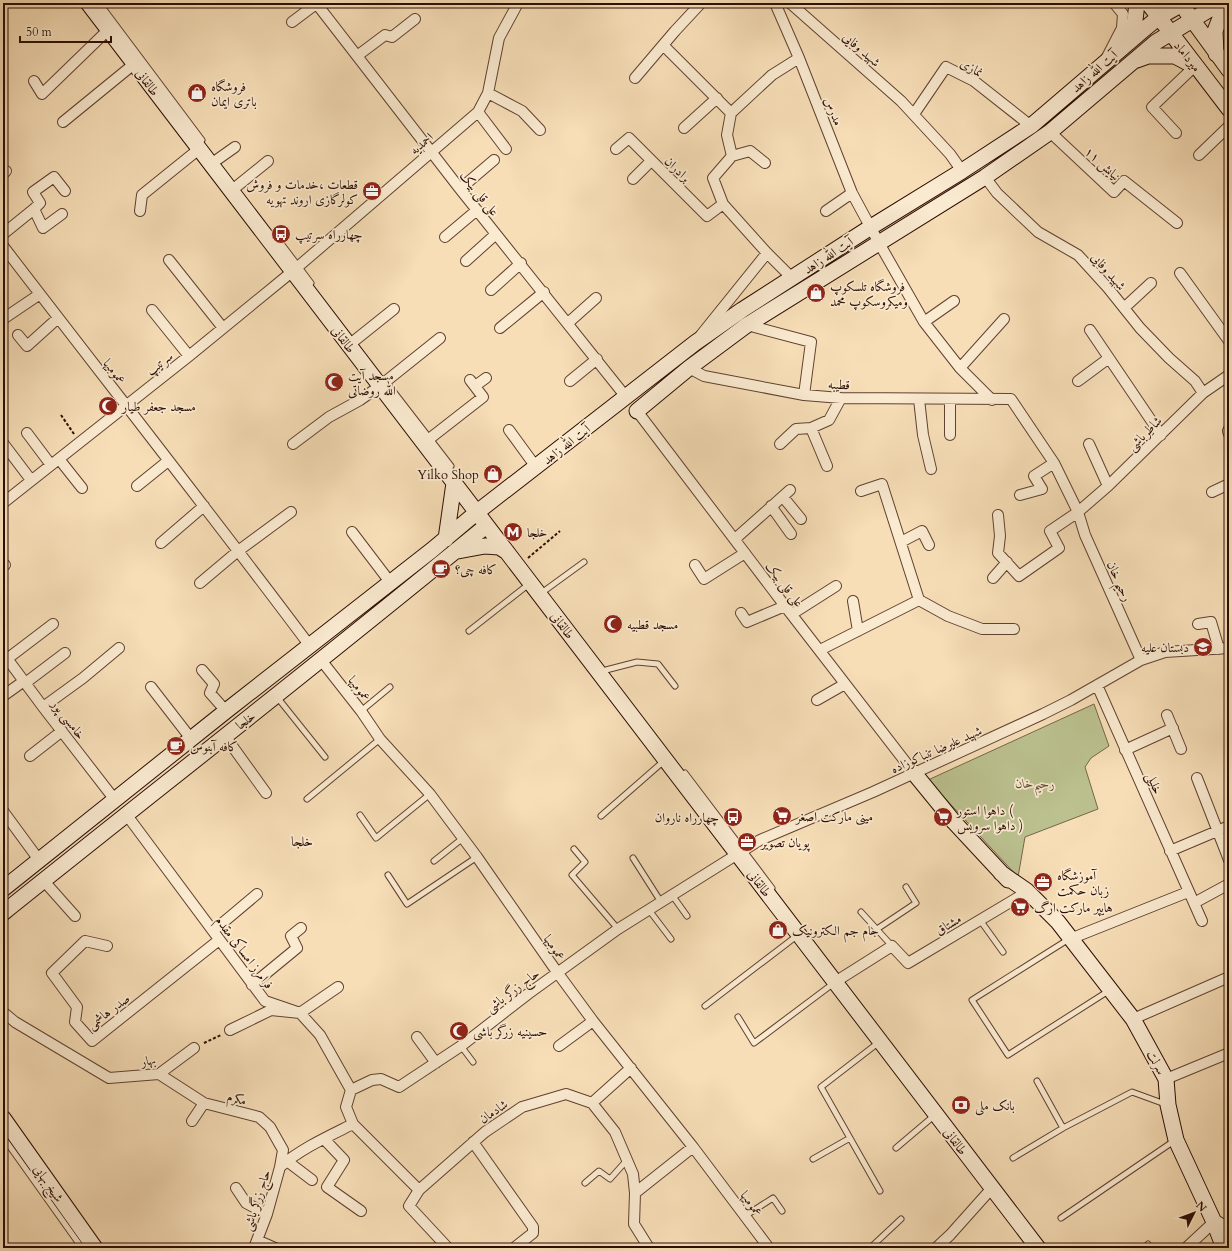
<svg xmlns="http://www.w3.org/2000/svg" width="1232" height="1251" font-family="Cardo,Amiri,serif">
  <rect width="100%" height="100%" fill="#f7deb7"/>
  <filter id="stains"><feTurbulence type="fractalNoise" baseFrequency=".005" numOctaves="4"/><feColorMatrix values="0 0 0 0 .2 0 0 0 0 .09 0 0 0 0 .02 0 0 0 .5 -.17"/></filter>
  <radialGradient id="worn" r=".72"><stop offset=".6" stop-color="#630" stop-opacity="0"/><stop offset="1" stop-color="#630" stop-opacity=".3"/></radialGradient>
  <path fill="#bbc18f" stroke="#746749" d="M1094 704 1109 746 1091 758 1085 767 1098 809 1025 837 1018 877 928 780Z"/>
  <g fill="none" stroke-linecap="round" stroke-linejoin="round">
    <g stroke="#5f4130" stroke-width="7">
      <path id="lane" d="M100 4 202 140
        M274 234 311 283
        M390 387 451 466
        M540 594 584 562
        M469 631 529 584
        M602 671 637 662 658 664 675 686
        M277 697 325 757
        M361 711 390 687
        M685 773 772 888
        M307 799 380 739
        M360 815 376 838 430 794
        M601 816 665 760
        M574 849 585 862 572 875 618 929
        M633 858 661 902
        M434 861 463 838
        M388 875 407 904 477 857
        M672 895 687 916
        M649 910 671 939
        M861 912 892 946
        M980 920 1003 952
        M877 929 916 903 906 887
        M1069 939 972 1000 1008 1055 1110 990
        M705 1006 798 935
        M738 1017 754 1043 834 983
        M878 1043 821 1087 880 1191
        M461 1046 473 1062
        M1037 1081 1063 1128
        M3 1137 82 1248
        M896 1148 935 1115
        M1013 1158 1063 1128 1132 1092 1165 1104
        M813 1159 850 1138
        M585 1183 599 1171 610 1179 627 1160
        M745 1216 773 1198 782 1211
        M1061 1218 1174 1141
        M1148 1244 1151 1248
        M870 1248 901 1219"/>
    </g>
    <g stroke="#5f4130" stroke-width="12">
      <path id="street" d="M316 3 460 189 626 397
        M775 3 799 58 852 193 879 243 924 322 960 368 992 400
        M790 3 901 101 950 154 962 171
        M94 11 105 3
        M292 22 316 4
        M663 45 731 113
        M357 56 385 35 392 37 415 19
        M1106 59 1122 28 1123 14 1114 3
        M635 78 675 31 701 3
        M34 81 42 94 108 30
        M488 93 522 111 540 130
        M478 112 506 149
        M914 114 946 67 974 81 1031 126
        M63 122 134 64
        M684 128 717 98
        M1050 132 1114 192 1124 181 1177 223
        M1176 133 1152 107 1195 66
        M616 149 629 138 707 216 723 204
        M1199 155 1229 126
        M732 156 750 151 765 163
        M211 164 235 147
        M3 174 6 171
        M985 177 997 193 1038 232 1078 255 1108 288 1140 328 1169 358 1195 381 1203 393
        M633 179 651 161
        M460 189 494 160
        M231 191 268 161
        M34 209 43 228 62 214
        M140 211 142 195 199 149
        M826 211 852 193
        M3 234 34 209 40 203 33 192 54 177 65 191
        M445 237 477 210
        M3 246C105 379 209 511 310 646
        M767 253 723 204 713 178 732 156 727 135 731 113 772 75 799 58
        M169 260 223 328
        M466 261 496 234
        M1180 273 1229 341
        M491 290 521 263
        M1124 308 1151 283
        M152 310 189 356
        M3 319 40 294
        M924 322 954 301
        M568 323 596 298
        M747 325 811 342 804 395
        M500 328 544 292
        M1090 330 1161 435
        M18 335 27 346 58 318
        M701 335 767 253 792 278
        M349 345 394 309
        M689 368 704 376 804 395 841 398 1011 399 1054 463 1078 512 1085 535 1141 660
        M960 368 1004 319
        M570 381 597 359
        M1078 381 1109 358
        M475 386 486 378
        M919 399 923 435 931 469
        M637 411 785 606 914 773
        M811 428 827 466
        M1229 429 1228 431 1229 434
        M509 430 536 467
        M27 433 51 465
        M950 435V399
        M3 443 31 480
        M424 443 483 397 470 380
        M293 444 329 417 360 400 380 386 440 338
        M780 444 796 429 811 428 829 420 841 398
        M1089 444 1108 486
        M59 459 82 488
        M137 486 168 461
        M861 491 882 484 919 600 948 616 982 629H1014
        M1212 492 1229 484
        M1020 495 1042 489 1034 476 1054 463
        M783 497 801 519
        M3 503 189 356 293 271 478 112 488 93 499 38 518 3
        M771 506 791 534
        M998 515 1000 536 998 553 1019 576 1059 548 1050 531 1078 512 1108 486 1203 393 1229 375
        M352 532 390 582
        M735 539 790 490
        M901 542 922 531 929 545
        M161 543 204 506
        M3 563 5 565
        M695 565 704 579 745 553
        M993 578 1007 562
        M200 583 238 551 291 512
        M853 601 858 631
        M741 613 747 622 785 606
        M792 614 836 586
        M1198 624 1211 622 1219 649
        M820 650 919 600
        M3 653 43 707 115 800
        M7 659 53 624
        M321 660 361 711 380 739 430 794 477 857 557 972 593 1021 693 1147 769 1248
        M202 670 214 684 210 693 226 711
        M1097 685 1202 921
        M151 687 192 740
        M3 696 24 681H28L65 653
        M817 700 845 684
        M43 707 83 678 119 648
        M1167 715 1181 749
        M225 736 266 793
        M1125 750 1173 728
        M30 756 62 731
        M1197 778 1229 860
        M3 811 39 860
        M126 814 265 1001 300 1013 320 1035 351 1090
        M1170 851 1229 826
        M43 880 75 916
        M1194 903 1229 884
        M213 931 257 894
        M1070 939 1188 892
        M107 946 85 941 52 973 77 1007 75 1022 92 1041 219 940
        M835 982 892 946 908 963 1022 895
        M252 985 297 948 291 936 301 928
        M3 1012 15 1022 109 1078 159 1074 194 1048
        M1133 1019 1229 977
        M230 1030 271 1010 300 1013 338 987
        M417 1037 436 1063
        M559 1046 593 1021
        M159 1074 204 1103 259 1117 270 1127 283 1150 280 1167
        M1166 1079 1229 1053
        M592 1103 631 1068
        M192 1121 204 1103
        M324 1139 344 1160 327 1187 361 1211
        M473 1142 533 1227V1233L514 1248
        M287 1161 312 1180
        M236 1188 246 1203 267 1214
        M419 1190 353 1124 346 1107 351 1090 372 1080 381 1079 399 1087 461 1046 528 994 618 929 760 840 873 792 1043 714 1071 700 1141 660 1165 652 1229 648
        M635 1193 693 1147
        M257 1240 275 1248
        M254 1248 267 1214 280 1167C300 1149 329 1136 353 1124
        M448 1248 409 1206 419 1190 485 1132 522 1107 566 1094 592 1103 615 1132 633 1174 635 1193 634 1224 649 1248
        M936 1248 950 1235 992 1188
        M1186 1248 1214 1222"/>
    </g>
    <g stroke="#2c0d03" stroke-width="17">
      <path id="secondary" d="M88 3 1038 1248
        M1148 3 1229 109
        M1186 11 1229 70
        M1126 42 1135 20 1137 3
        M1216 54 1215 31 1226 3
        M1137 60 1148 56H1175L1192 65
        M637 411 689 368 747 325 985 177 1050 132 1156 42 1220 3
        M446 539 454 483
        M458 551 485 546 499 547 507 552
        M914 773 954 822 1008 880
        M1001 873 1027 891 1058 922 1133 1019 1166 1079 1168 1105 1176 1140 1214 1222
        M3 889 226 711 432 550 476 513 695 343 742 310 871 227 962 171 1031 126 1142 31 1159 17 1184 3
        M3 913C164 784 327 657 486 526
        M3 1118 95 1248
        M1224 1248 1214 1222 1229 1231"/>
    </g>
    <path stroke="#2c0d03" stroke-width="2" stroke-dasharray="3 2" stroke-linecap="butt" d="M61 415 74 434
      M528 558 560 531
      M204 1043 221 1035"/>
    <use href="#lane" stroke="#faead0" stroke-width="5"/>
    <use href="#street" stroke="#faead0" stroke-width="10"/>
    <use href="#secondary" stroke="#faead0" stroke-width="15"/>
  </g>
  <defs>
    <g id="shop-disc" transform="scale(1)"><circle r="9.5" fill="#8f2418" stroke="#faead0"/><path d="M-5-2.5h2.3a2.7 3.5 0 0 1 5.4 0H5L5.5 6h-11ZM-1.5-2.5h3a1.5 2.3 0 0 0-3 0Z" fill="#fff"/></g>
    <g id="office-disc" transform="scale(1)"><circle r="9.5" fill="#8f2418" stroke="#faead0"/><path d="M-6-3h4V-5.5h4V-3h4V5H-6ZM-1-4.5V-3h2v-1.5ZM-6 0V1H6V0Z" fill="#fff"/></g>
    <g id="bus-disc" transform="scale(1)"><circle r="9.5" fill="#8f2418" stroke="#faead0"/><path d="M-5-6H5V4H4V6H2V4H-2V6H-4V4H-5ZM-3.5-4V0h7V-4ZM-3.5 1.2v1.5H-2V1.2ZM2 1.2v1.5H3.5V1.2Z" fill="#fff"/></g>
    <g id="mosque-disc" transform="scale(1)"><circle r="9.5" fill="#8f2418" stroke="#faead0"/><path d="M3.5-4.9A6 6 0 1 0 3.5 4.9A5 5 0 1 1 3.5-4.9Z" fill="#fff"/></g>
    <g id="metro-disc" transform="scale(1)"><circle r="9.5" fill="#8f2418" stroke="#faead0"/><path d="M-5.5 5V-5H-3L0 0L3-5H5.5V5H3V-.5L0 4L-3-.5V5Z" fill="#fff"/></g>
    <g id="cafe-disc" transform="scale(1)"><circle r="9.5" fill="#8f2418" stroke="#faead0"/><path d="M-5.5-4.5H6V0H3Q3 3.5 0 3.5H-2.5Q-5.5 3.5-5.5 0ZM3-3.2v2h1.7v-2ZM-6 4.5H4V6H-6Z" fill="#fff"/></g>
    <g id="school-disc" transform="scale(1)"><circle r="9.5" fill="#8f2418" stroke="#faead0"/><path d="M0-5L7-2L0 1L-7-2ZM-4 1L0 2.5L4 1V4Q0 6-4 4Z" fill="#fff"/></g>
    <g id="supermarket-disc" transform="scale(1)"><circle r="9.5" fill="#8f2418" stroke="#faead0"/><path d="M-6-5.5h2.5l.6 2H6L4.5 2H-2.5L-4.4-4H-6ZM-1.5 3.2a1.3 1.3 0 1 0 .1 0ZM3 3.2a1.3 1.3 0 1 0 .1 0Z" fill="#fff"/></g>
    <g id="bank-disc" transform="scale(1)"><circle r="9.5" fill="#8f2418" stroke="#faead0"/><path d="M-6-4H6V4H-6ZM0-2.3a2.3 2.3 0 1 0 0 4.6a2.3 2.3 0 1 0 0-4.6Z" fill="#fff"/></g>
  </defs>
  <g fill-rule="evenodd">
    <use href="#shop-disc" x="197" y="93"/>
    <use href="#office-disc" x="372" y="191"/>
    <use href="#bus-disc" x="281" y="234"/>
    <use href="#shop-disc" x="816" y="293"/>
    <use href="#mosque-disc" x="334" y="382"/>
    <use href="#mosque-disc" x="108" y="406"/>
    <use href="#shop-disc" x="493" y="474"/>
    <use href="#metro-disc" x="513" y="532"/>
    <use href="#cafe-disc" x="441" y="569"/>
    <use href="#mosque-disc" x="613" y="624"/>
    <use href="#school-disc" x="1203" y="647"/>
    <use href="#cafe-disc" x="176" y="746"/>
    <use href="#supermarket-disc" x="782" y="816"/>
    <use href="#bus-disc" x="733" y="817"/>
    <use href="#supermarket-disc" x="943" y="817"/>
    <use href="#office-disc" x="747" y="842"/>
    <use href="#office-disc" x="1043" y="882"/>
    <use href="#supermarket-disc" x="1020" y="907"/>
    <use href="#shop-disc" x="778" y="930"/>
    <use href="#mosque-disc" x="459" y="1031"/>
    <use href="#bank-disc" x="961" y="1105"/>
  </g>
  <g text-anchor="middle" stroke-width="3.5" stroke-linejoin="round" paint-order="stroke">
    <g font-size="13" fill="#2c0d03" stroke="#faead0">
      <text transform="translate(862 49) rotate(41)" y="5">شهید وفایی</text>
      <text transform="translate(1188 56) rotate(52)" y="5">میرداماد</text>
      <text transform="translate(972 67) rotate(30)" y="5">نمازی</text>
      <text transform="translate(1094 71) rotate(-41)" y="5">آیت الله زاهد</text>
      <text transform="translate(148 82) rotate(53)" y="5">طالقانی</text>
      <text transform="translate(834 111) rotate(68)" y="5">مدرس</text>
      <text transform="translate(421 143) rotate(-41)" y="5">احمدیه</text>
      <text transform="translate(1103 163) rotate(42)" y="5">نیایش ۱۱</text>
      <text transform="translate(678 169) rotate(44)" y="5">برادران</text>
      <text transform="translate(480 193) rotate(51)" y="5">علی قلی بیک</text>
      <text transform="translate(828 255) rotate(-33)" y="5">آیت الله زاهد</text>
      <text transform="translate(1109 271) rotate(49)" y="5">شهید وفایی</text>
      <text transform="translate(344 339) rotate(53)" y="5">طالقانی</text>
      <text transform="translate(159 363) rotate(-38)" y="5">سرتیپ</text>
      <text transform="translate(115 371) rotate(52)" y="5">عمومیها</text>
      <text transform="translate(839 384) rotate(2)" y="5">قطیبه</text>
      <text transform="translate(1144 433) rotate(-45)" y="5">شاطرباشی</text>
      <text transform="translate(566 444) rotate(-38)" y="5">آیت الله زاهد</text>
      <text transform="translate(1120 581) rotate(66)" y="5">رحیم خان</text>
      <text transform="translate(785 584) rotate(52)" y="5">علی قلی بیک</text>
      <text transform="translate(563 625) rotate(53)" y="5">طالقانی</text>
      <text transform="translate(360 688) rotate(52)" y="5">عمومیها</text>
      <text transform="translate(69 719) rotate(52)" y="5">خامسی پور</text>
      <text transform="translate(245 720) rotate(-38)" y="5">خلجا</text>
      <text transform="translate(936 749) rotate(-24)" y="5">شهید علیرضا تنباکوزاده</text>
      <text transform="translate(1155 783) rotate(66)" y="5">خلیلی</text>
      <text transform="translate(760 883) rotate(53)" y="5">طالقانی</text>
      <text transform="translate(948 924) rotate(-31)" y="5">مشتاق</text>
      <text transform="translate(555 947) rotate(55)" y="5">عمومیها</text>
      <text transform="translate(245 952) rotate(53)" y="5">فرامرز امساکی مقدم</text>
      <text transform="translate(512 990) rotate(-37)" y="5">حاج زرگر باشی</text>
      <text transform="translate(108 1011) rotate(-37)" y="5">صدر هاشمی</text>
      <text transform="translate(148 1060) rotate(-11)" y="5">بهار</text>
      <text transform="translate(1157 1062) rotate(61)" y="5">سرلت</text>
      <text transform="translate(237 1098) rotate(15)" y="5">مکرم</text>
      <text transform="translate(493 1111) rotate(-34)" y="5">شادمان</text>
      <text transform="translate(956 1141) rotate(53)" y="5">طالقانی</text>
      <text transform="translate(49 1183) rotate(55)" y="5">شیخ بهایی</text>
      <text transform="translate(256 1200) rotate(-72)" y="5">حاج زرگر باشی</text>
      <text transform="translate(752 1203) rotate(53)" y="5">عمومیها</text>
    </g>
    <g font-size="13" fill="#2c0d03" stroke="#faead0" text-anchor="start">
      <text x="211" y="91">فروشگاه<tspan x="211" dy="15">باتری ایمان</tspan></text>
      <text x="358" y="189" text-anchor="end">قطعات ،خدمات و فروش<tspan x="358" dy="15">کولرگازی اروند تهویه</tspan></text>
      <text x="295" y="239">چهارراه سرتیپ</text>
      <text x="830" y="291">فروشگاه تلسکوپ<tspan x="830" dy="15">ومیکروسکوپ محمد</tspan></text>
      <text x="348" y="380">مسجد آیت<tspan x="348" dy="15">الله روضاتی</tspan></text>
      <text x="122" y="411">مسجد جعفر طیار</text>
      <text x="479" y="479" text-anchor="end">Yilko Shop</text>
      <text x="527" y="537">خلجا</text>
      <text x="455" y="574">کافه چی؟</text>
      <text x="627" y="629">مسجد قطبیه</text>
      <text x="1189" y="652" text-anchor="end">دبستان علیه</text>
      <text x="190" y="751">کافه آبنوس</text>
      <text x="957" y="815">داهوا استور (<tspan x="957" dy="15">داهوا سرویس )</tspan></text>
      <text x="796" y="821">مینی مارکت اصغر</text>
      <text x="719" y="822" text-anchor="end">چهارراه ناروان</text>
      <text x="761" y="847">پویان تصویر</text>
      <text x="1057" y="880">آموزشگاه<tspan x="1057" dy="15">زبان حکمت</tspan></text>
      <text x="1034" y="912">هایپر مارکت ارگ</text>
      <text x="792" y="935">جام جم الکترونیک</text>
      <text x="473" y="1036">حسینیه زرگر باشی</text>
      <text x="975" y="1110">بانک ملی</text>
    </g>
    <g font-size="13" font-style="italic" fill="#5e4c34" stroke="#faead0">
      <text x="1035" y="788">رحیم‌خان</text>
    </g>
    <g font-size="14" fill="#2c0d03" stroke="#faead0">
      <text x="302" y="846">خلجا</text>
    </g>
  </g>
  <rect width="1232" height="1251" fill="none" stroke="#f7deb7" stroke-width="16"/>
  <rect x="4" y="4" width="1224" height="1243" fill="none" stroke="#2c0d03" stroke-width="2"/>
  <rect x="8" y="8" width="1216" height="1235" fill="none" stroke="#2c0d03"/>
  <g transform="translate(1194 1213) rotate(48)" stroke="#faead0" stroke-width="3" paint-order="stroke">
  <path d="M0-3L7 15L0 10L-7 15Z" fill="#2c0d03"/>
  <text y="-6" font-size="11" font-weight="bold" text-anchor="middle" fill="#2c0d03">N</text>
  </g>
  <path d="M20 36v6h91v-6" fill="none" stroke="#2c0d03" stroke-width="2"/>
  <text x="26" y="36" font-size="12" fill="#2c0d03" stroke="#faead0" stroke-width="3" paint-order="stroke">50 m</text>
  <rect width="100%" height="100%" filter="url(#stains)"/>
  <rect width="100%" height="100%" fill="url(#worn)"/>
</svg>
